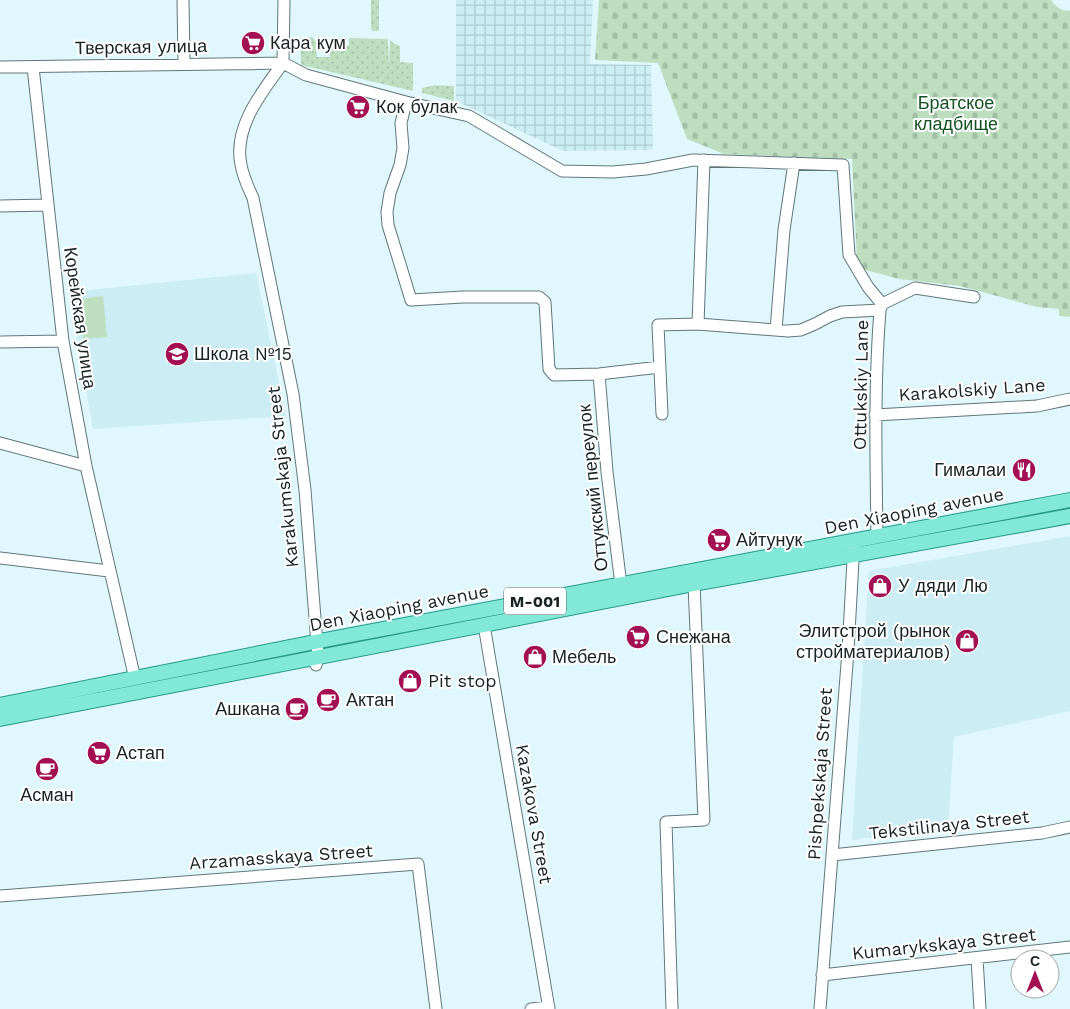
<svg xmlns="http://www.w3.org/2000/svg" width="1070" height="1009" font-family="'Work Sans',sans-serif">
  <defs>
    <pattern id="industrial-grid" width="8" height="8" patternUnits="userSpaceOnUse" patternTransform="scale(1.25)"><rect width="8" height="8" fill="#cbedf3"/><path d="M0 4h8M4 0v8" fill="none" stroke="#aecbd0"/></pattern>
    <pattern id="grass-dots" width="8" height="8" patternUnits="userSpaceOnUse" patternTransform="scale(1.25)"><rect width="8" height="8" fill="#bddfc0"/><path d="M2 2h.1M6 6h.1" fill="none" stroke="#a2bfa5" stroke-width="1.8" stroke-linecap="round"/></pattern>
    <pattern id="cemetery-stones" width="16" height="16" patternUnits="userSpaceOnUse" patternTransform="scale(1.25)"><rect width="16" height="16" fill="#bddfc0"/><path d="M2 7V4a2 2 0 0 1 4 0v3zM10 15v-3a2 2 0 0 1 4 0v3z" fill="#a2bfa5"/></pattern>
  </defs>
  <rect width="100%" height="100%" fill="#e0f8fd"/>
  <path fill="#cbedf3" d="M256 273 286 416 93 429 69 292Z
    M1070 536V711L954 737 948 828 852 840 869 571Z"/>
  <path fill="url(#industrial-grid)" d="M456 0H593L590 64 651 65 653 150 563 151 456 101Z"/>
  <path fill="url(#grass-dots)" d="M371 0H379V31H372L371 28Z
    M312 37 316 41 317 57H330C330 48 328 38 340 38V45L349 46V38L388 39 389 66 390 39 393 43 400 46V62L413 63V91L301 65 300 38Z
    M435 85 454 86V101L422 93V88Z"/>
  <path fill="url(#cemetery-stones)" d="M599 0H1051C1057 7 1060 11 1070 11V317L1059 316V309L1037 307 960 286 899 279 862 269 857 261 852 159 724 154 687 139 658 63 595 60Z"/>
  <path fill="#bddfc0" d="M103 296 107 337 83 339 80 299Z"/>
  <g fill="none" stroke-linecap="round" stroke-linejoin="round">
    <g stroke="#60767a" stroke-width="13">
      <path id="minor" d="M183 0 184 63
        M283 63C262 92 233 127 241 165 243 177 248 187 253 198L293 394 305 490 318 657 316 665
        M283 63 284 0
        M0 67 283 63 306 75 406 102 469 116 562 171 613 172 646 169 693 160 843 165 849 255 868 287 882 304 880 310
        M33 67 63 341 86 466 135 679
        M406 102 401 123 403 148 400 165 390 193 387 212 388 225 411 300 463 297H539L545 302 549 369 554 375 599 374 660 367
        M0 206 48 205
        M882 304 915 288 974 297
        M698 324 704 160
        M776 330 784 230 794 163
        M0 342 63 341
        M599 374 607 472 622 593
        M662 414 658 325 698 324 788 331 801 330 815 324 830 316 842 312 880 310C874 385 876 461 877 537
        M875 415 1037 406 1070 399
        M0 443 86 466
        M0 558 109 571
        M484 625 549 1009
        M832 855 1042 833 1070 827
        M0 896 418 864 436 1009
        M977 958 980 1009
        M822 975 1070 947
        M531 1009 549 1007
        M672 1009 666 822 704 820 694 584
        M820 1009 848 651 854 542"/>
    </g>
    <g stroke="#279987" stroke-width="16">
      <path id="major" d="M0 705 335 638 1070 500
        M0 719 694 584 1070 516"/>
    </g>
    <use href="#minor" stroke="#fff" stroke-width="11"/>
    <use href="#major" stroke="#82e8d7" stroke-width="14"/>
  </g>
  <defs>
    <g id="supermarket-disc" transform="scale(1.25)"><circle r="9.5" fill="#a20f52" stroke="#fff"/><path d="M-6-5.5h2.5l.6 2H6L4.5 2H-2.5L-4.4-4H-6ZM-1.5 3.2a1.3 1.3 0 1 0 .1 0ZM3 3.2a1.3 1.3 0 1 0 .1 0Z" fill="#fff"/></g>
    <g id="school-disc" transform="scale(1.25)"><circle r="9.5" fill="#a20f52" stroke="#fff"/><path d="M0-5L7-2L0 1L-7-2ZM-4 1L0 2.5L4 1V4Q0 6-4 4Z" fill="#fff"/></g>
    <g id="restaurant-disc" transform="scale(1.25)"><circle r="9.5" fill="#a20f52" stroke="#fff"/><path d="M-5-6h1v4h1v-4h1v4h1v-4h1v5L-1.5 .5V6h-2V.5L-5-1ZM5-6V6H3V1.5H1.5Q1.5-4 5-6Z" fill="#fff"/></g>
    <g id="shop-disc" transform="scale(1.25)"><circle r="9.5" fill="#a20f52" stroke="#fff"/><path d="M-5-2.5h2.3a2.7 3.5 0 0 1 5.4 0H5L5.5 6h-11ZM-1.5-2.5h3a1.5 2.3 0 0 0-3 0Z" fill="#fff"/></g>
    <g id="cafe-disc" transform="scale(1.25)"><circle r="9.5" fill="#a20f52" stroke="#fff"/><path d="M-5.5-4.5H6V0H3Q3 3.5 0 3.5H-2.5Q-5.5 3.5-5.5 0ZM3-3.2v2h1.7v-2ZM-6 4.5H4V6H-6Z" fill="#fff"/></g>
  </defs>
  <g fill-rule="evenodd">
    <use href="#supermarket-disc" x="253" y="43"/>
    <use href="#supermarket-disc" x="358" y="107"/>
    <use href="#school-disc" x="177" y="354"/>
    <use href="#restaurant-disc" x="1024" y="470"/>
    <use href="#supermarket-disc" x="719" y="540"/>
    <use href="#shop-disc" x="880" y="586"/>
    <use href="#supermarket-disc" x="638" y="637"/>
    <use href="#shop-disc" x="967" y="641"/>
    <use href="#shop-disc" x="535" y="657"/>
    <use href="#shop-disc" x="410" y="681"/>
    <use href="#cafe-disc" x="328" y="700"/>
    <use href="#cafe-disc" x="297" y="709"/>
    <use href="#supermarket-disc" x="99" y="753"/>
    <use href="#cafe-disc" x="47" y="769"/>
  </g>
  <g text-anchor="middle" stroke-width="4" stroke-linejoin="round" paint-order="stroke">
    <rect fill="#fff" stroke="#5e6466" stroke-width="1" x="504" y="587.5" width="62" height="27" rx="4"/>
    <g font-size="16" font-weight="bold" fill="#192224">
      <text x="535" y="607">M-001</text>
    </g>
    <g font-size="18" fill="#192224" stroke="#fff" text-anchor="start">
      <text x="270" y="49">Кара кум</text>
      <text x="376" y="113">Кок булак</text>
      <text x="194" y="360">Школа №15</text>
      <text x="1006" y="476" text-anchor="end">Гималаи</text>
      <text x="736" y="546">Айтунук</text>
      <text x="898" y="592">У дяди Лю</text>
      <text x="950" y="637" text-anchor="end">Элитстрой (рынок<tspan x="950" dy="21">стройматериалов)</tspan></text>
      <text x="656" y="643">Снежана</text>
      <text x="552" y="663">Мебель</text>
      <text x="428" y="687">Pit stop</text>
      <text x="346" y="706">Актан</text>
      <text x="280" y="715" text-anchor="end">Ашкана</text>
      <text x="116" y="759">Астап</text>
      <text x="47" y="801" text-anchor="middle">Асман</text>
    </g>
    <g font-size="18" fill="#192224" stroke="#fff">
      <text transform="translate(141 47) rotate(-1)" y="6">Тверская улица</text>
      <text transform="translate(80 318) rotate(82)" y="6">Корейская улица</text>
      <text transform="translate(861 385) rotate(-89)" y="6">Ottukskiy Lane</text>
      <text transform="translate(972 390) rotate(-4)" y="6">Karakolskiy Lane</text>
      <text transform="translate(283 477) rotate(-96)" y="6">Karakumskaja Street</text>
      <text transform="translate(593 488) rotate(-96)" y="6">Оттукский переулок</text>
      <text transform="translate(914 511) rotate(-11)" y="6">Den Xiaoping avenue</text>
      <text transform="translate(399 608) rotate(-11)" y="6">Den Xiaoping avenue</text>
      <text transform="translate(820 774) rotate(-86)" y="6">Pishpekskaja Street</text>
      <text transform="translate(534 814) rotate(80)" y="6">Kazakova Street</text>
      <text transform="translate(949 825) rotate(-6)" y="6">Tekstilinaya Street</text>
      <text transform="translate(281 857) rotate(-4)" y="6">Arzamasskaya Street</text>
      <text transform="translate(944 944) rotate(-6)" y="6">Kumarykskaya Street</text>
    </g>
    <g font-size="18" fill="#125121" stroke="#fff">
      <text x="956" y="109">Братское<tspan x="956" dy="21">кладбище</tspan></text>
    </g>
  </g>
  <g transform="translate(1035 974)"><circle r="24" fill="#ffffff" stroke="#a3a7a7"/>
  <path d="M0-4L9 19L0 12L-9 19Z" fill="#a20f52"/>
  <text y="-8" font-size="14" font-weight="bold" text-anchor="middle" fill="#192224">С</text>
  </g>
</svg>
